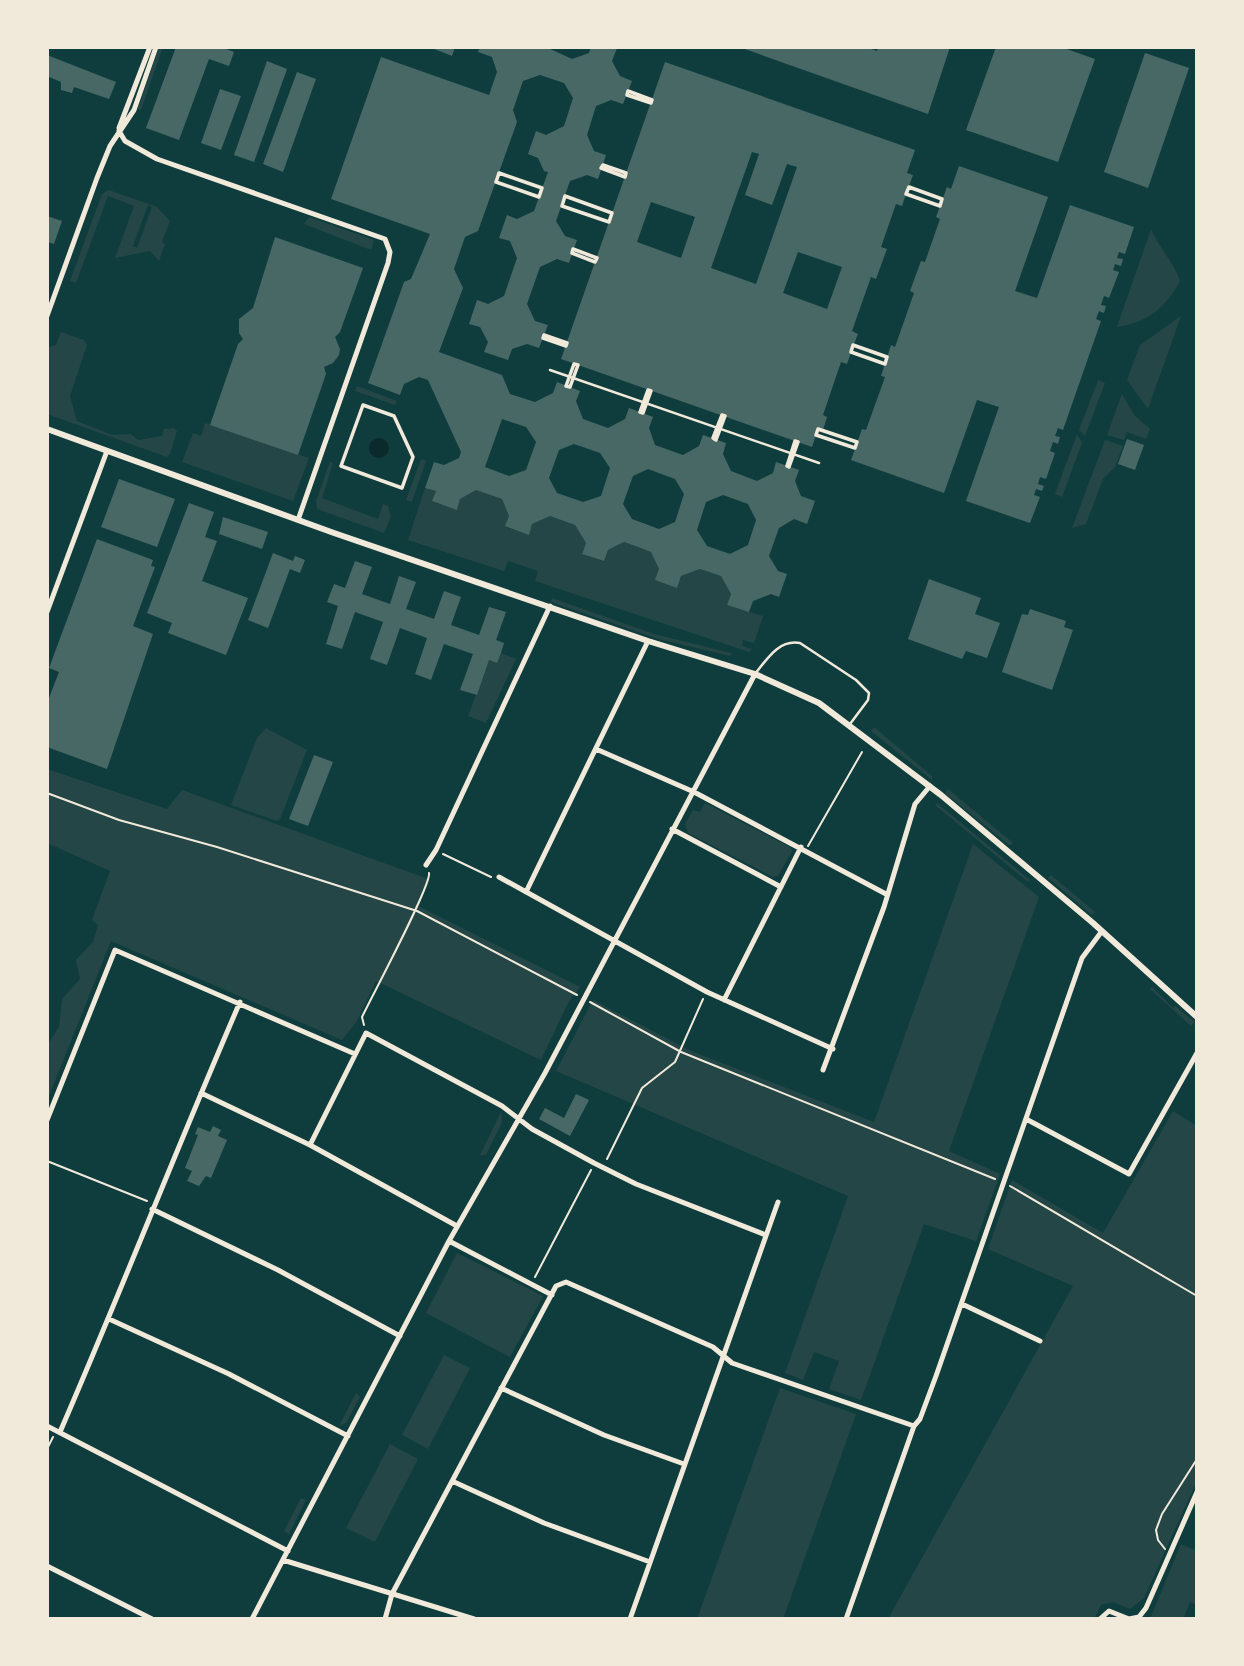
<svg xmlns="http://www.w3.org/2000/svg" width="1244" height="1666" font-family="Manrope,sans-serif">
  <rect width="100%" height="100%" fill="#0f3d3e"/>
  <path fill="#244646" fill-rule="evenodd" d="M159 47H163L141 110 138 109Z
    M109 190 157 207 170 221 162 242 165 244 159 261 150 251 115 258 134 206 108 196 76 283 70 281 102 194ZM148 205 152 207 137 248 133 246Z
    M309 217 374 240 371 250 304 224Z
    M1151 229C1159 248 1174 262 1180 281 1166 308 1146 323 1117 327Z
    M1181 316 1148 409 1127 380 1140 345Z
    M61 332 84 340 87 345 70 396 77 421 112 435 131 434 138 440 162 436 164 429 174 428 177 431 170 454 167 457 47 414V347L56 345Z
    M1098 380 1105 383 1085 436 1079 430Z
    M357 386 397 401 395 405 355 391Z
    M1122 394 1134 415 1150 429 1146 439 1127 432 1124 440 1107 435Z
    M205 423 309 458 293 501 182 462 193 433 201 436Z
    M1077 434 1082 443 1062 497 1055 494Z
    M1105 440 1123 446 1115 467 1103 479 1086 524 1072 528Z
    M421 459 426 461 412 502 406 500Z
    M330 462 333 463 322 498 378 519 383 504 388 506 391 517 384 533 317 509 316 501Z
    M425 488 436 491 433 502 457 509 460 499 476 490 502 499 509 516 506 527 528 534 532 524 550 516 575 525 586 543 582 554 603 561 608 550 624 542 651 552 677 587 681 576 700 569 721 576 731 594 727 605 763 616 754 643 743 640 742 646 752 649 749 652 535 581 538 571 508 561 504 571 408 540Z
    M552 598 654 634 732 653 730 656 658 639 551 602Z
    M501 653 516 659 486 723 468 716 489 660 497 663Z
    M874 727 932 776V780L871 731Z
    M266 728 307 750 280 819 277 821 231 805 257 738Z
    M47 769 167 809 182 790 428 879 416 905 580 987 568 1003 541 1060 376 981 357 1021 342 1040 111 941 47 1101V1045L59 1027 62 999 80 979 76 960 93 942 98 925 92 920 110 871 47 843Z
    M948 789 1013 843V844L1009 845 945 793Z
    M705 803 790 847 792 851 778 876 773 877 688 833 685 824 693 810 700 812Z
    M937 803 1030 880 1028 882 935 805Z
    M973 844 1039 897 949 1151 1000 1174 976 1241 924 1224 861 1400 829 1389 839 1361 814 1352 803 1380 785 1373 848 1196 556 1071 593 1000 691 1051 874 1122Z
    M1051 875 1095 912 1092 915 1048 878Z
    M1152 987 1173 1008 1175 1006 1195 1022 1191 1026 1150 989Z
    M1173 1111 1197 1126V1481L1144 1598 1130 1609 1113 1602 1101 1605 1094 1619H888L1073 1286 988 1249 1012 1180 1103 1233Z
    M501 1112 502 1122 486 1155H480Z
    M457 1253 543 1296 510 1357 426 1313Z
    M444 1355 470 1368 428 1449 402 1435Z
    M780 1388 856 1414 783 1619H697Z
    M356 1393 360 1397 346 1423 339 1426Z
    M390 1444 418 1459 375 1542 346 1528Z
    M301 1498 306 1500 289 1534 284 1531Z
    M1181 1544 1197 1551V1605L1190 1602 1183 1619H1150Z"/>
  <path fill="#0a2a2b" d="M369 448a10 10 0 1 1 20 0a10 10 0 1 1-20 0Z"/>
  <path fill="#486865" fill-rule="evenodd" d="M176 47H221L234 52 229 66 209 59 179 140 146 128Z
    M429 47H455L452 56Z
    M480 47H546L572 59 589 53 591 47H614L617 48 612 61 620 76 632 81 623 104 611 100 596 106 587 135 594 151 606 155 598 179 587 175 570 181 556 221 565 236 577 240 569 263 557 259 540 267 527 304 535 321 548 325 539 348 527 344 512 349 508 360 484 352 488 342 480 327 469 324 477 300 488 304 504 296 517 258 510 241 499 238 507 215 517 219 534 211 548 172 544 171 538 158 528 154 536 131 546 135 564 126 573 98 564 83 540 75 523 81 513 110 517 122 478 231 465 237 454 269 463 288 439 352 502 375 510 394 535 402 553 393 557 382 580 391 576 401 583 419 608 428 625 419 629 408 653 417 649 428 655 445 683 455 699 446 703 435 726 443 723 454 731 471 757 481 773 473 776 462 799 470 795 481 801 496 815 501 807 524 794 519 779 528 769 556 778 571 787 574 779 597 771 594 753 601 749 612 727 605 731 594 721 576 700 569 681 576 677 588 655 580 659 569 651 552 638 547 624 542 608 550 604 561 582 554 586 543 575 525 550 516 532 524 529 535 505 526 509 516 502 499 476 490 460 499 457 510 432 501 436 491 425 488 434 462 444 465 459 458 461 452 428 380 419 377 404 384 400 395 368 383 404 282 411 279 430 234 331 199 381 57 489 95 497 72 492 57 478 52ZM502 419 526 427 536 442 526 470 509 476 485 467ZM574 444 600 453 610 468 601 496 583 502 557 493 549 478 559 450ZM648 469 675 479 684 494 675 522 659 529 632 519 623 504 633 476ZM723 495 748 504 756 520 748 545 730 554 707 546 697 530 706 502Z
    M739 47H866L877 51 878 47H950L928 114Z
    M996 47H1061L1095 59 1058 162 966 130Z
    M1145 53 1189 68 1148 188 1104 172Z
    M47 55 116 82 109 99 74 87 72 93 61 90V82L47 76Z
    M267 61 287 69 254 162 234 155Z
    M665 62 915 150 907 173 913 175 906 194 902 206 896 204 881 247 887 249 876 279 871 277 852 331 858 334 854 344 847 364 841 362 823 415 827 417 823 430 818 429 812 447 561 359ZM752 152 759 154 745 195 772 205 787 164 797 167 756 284 711 268ZM651 202 695 217 681 258 637 242ZM798 252 842 267 827 309 783 293Z
    M297 72 316 79 283 172 263 164Z
    M220 89 241 96 221 150 201 143Z
    M959 166 1048 197 1015 291 1037 298 1070 205 1134 227 1125 254 1119 252 1117 258 1123 259 1121 266 1115 264 1113 270 1119 272 1109 298 1104 296 1101 305 1106 306 1104 313 1099 311 1096 319 1101 321 1063 430 1058 428 1055 436 1060 437 1058 444 1053 442 1050 451 1055 453 1046 479 1040 477 1038 484 1044 486 1042 491 1036 489 1034 495 1040 497 1030 523 966 501 999 407 977 400 944 493 851 460 862 429 866 430 885 377 881 376 891 345 895 347 914 293 910 291 921 261 925 262 940 219 936 217 947 187 951 189Z
    M47 216 62 221 54 244 47 242Z
    M275 237 363 268 340 332 335 337 340 349 339 355 333 363 324 367 326 374 298 455 210 425 238 344 243 339 239 333V319L253 308Z
    M1127 439 1144 445 1135 470 1118 464Z
    M119 479 175 499 157 547 101 527Z
    M189 503 214 512 205 537 217 541 202 581 248 598 226 655 168 633 172 623 147 613Z
    M223 517 268 532 262 549 219 534Z
    M97 539 153 560 151 566 155 567 133 626 153 634 107 769 47 747V703L59 672 49 668Z
    M273 553 293 561 295 556 305 560 300 573 290 569 268 628 248 620Z
    M355 561 372 567 362 594 390 604 399 576 416 582 406 609 434 619 444 591 461 597 451 625 479 635 489 607 506 612 496 640 504 643 501 653 497 663 489 660 477 695 460 690 473 654 444 644 431 680 415 674 427 638 400 628 387 665 370 659 383 622 355 612 342 649 326 644 338 606 327 602 334 584 345 588Z
    M929 579 981 598 975 614 1000 623 987 658 966 651 962 659 908 639Z
    M1030 609 1066 621 1064 627 1073 630 1052 690 1002 672 1022 614 1028 615Z
    M314 755 333 762 308 826 289 819Z
    M576 1094 589 1100 570 1136 539 1119 545 1108 564 1118Z
    M213 1126 221 1130 218 1136 227 1140 211 1178 206 1176 199 1186 187 1181 192 1171 185 1168 198 1135 195 1134 198 1127 210 1132Z"/>
  <g fill="none" stroke-linecap="round" stroke-linejoin="round">
    <path stroke="#f1e9da" stroke-width="2" d="M47 793 119 820 217 847 417 911 577 995
      M808 846 862 752
      M443 854 491 877
      M590 1002 681 1052 995 1179
      M364 1025 362 1017C372 996 432 884 429 873
      M607 1159 642 1088 675 1062 703 999
      M47 1161 147 1201
      M1010 1186 1197 1296
      M535 1277 591 1170
      M47 1449 53 1437
      M1165 1549 1158 1540 1156 1530 1162 1514 1197 1459"/>
    <path stroke="#f1e9da" stroke-width="2.5" d="M550 370 819 463
      M755 674C767 659 779 639 800 643L856 680 869 693 868 700 850 724"/>
    <path stroke="#f1e9da" stroke-width="3.5" d="M628 91 652 100 651 103 627 95Z
      M603 165 626 173 625 177 601 168Z
      M499 173 542 188 539 197 496 182Z
      M909 187 942 199 940 206 906 194Z
      M565 196 612 213 609 222 562 206Z
      M573 249 597 258 595 262 572 253Z
      M544 335 567 343 566 346 543 338Z
      M853 345 887 357 885 364 851 352Z
      M574 364 578 365 570 387 566 386Z
      M648 390 651 391 643 413 640 412Z
      M363 405 394 416 413 457 402 488 341 466Z
      M722 415 725 416 716 440 713 438Z
      M818 429 857 442 855 448 816 435Z
      M795 441 798 442 789 467 787 466Z"/>
    <path stroke="#f1e9da" stroke-width="5" d="M119 128 150 47
      M119 131 125 141 157 159 385 239 390 252 388 263 298 520
      M47 316 97 178 110 146 134 110 156 47
      M47 612 107 451
      M596 749 694 792 886 894
      M672 829 781 887
      M426 865 436 850 550 606
      M499 877 707 992 833 1049
      M526 892 648 641
      M724 1000 801 847
      M823 1070 884 907 915 804 930 786
      M201 1093 310 1145 457 1226
      M1026 1119 1129 1174 1197 1053
      M47 1120 115 950 355 1054
      M310 1145 366 1033 502 1106 532 1129 594 1163 636 1184 766 1235
      M152 1209 278 1270 400 1336
      M449 1241 552 1295
      M962 1304 1040 1341
      M109 1319 229 1374 348 1436
      M501 1388 604 1435 684 1464
      M47 1426 288 1551
      M60 1432C122 1289 178 1145 240 1002
      M452 1481 544 1523 650 1562
      M283 1560 474 1619
      M47 1566 152 1619
      M252 1619 449 1241 545 1073 755 674
      M385 1619 392 1594 556 1286 566 1282 713 1347 732 1363 914 1426
      M630 1619 778 1202
      M846 1619 914 1426 920 1419 936 1376 1082 958 1102 931
      M1100 1619 1109 1611 1129 1619 1139 1617 1146 1608 1197 1492"/>
    <path stroke="#f1e9da" stroke-width="6" d="M47 429 334 533 648 641 755 674 819 703 941 795 1093 923 1197 1017"/>
  </g>
  <rect width="1244" height="1666" fill="none" stroke="#f1e9da" stroke-width="98"/>
</svg>
